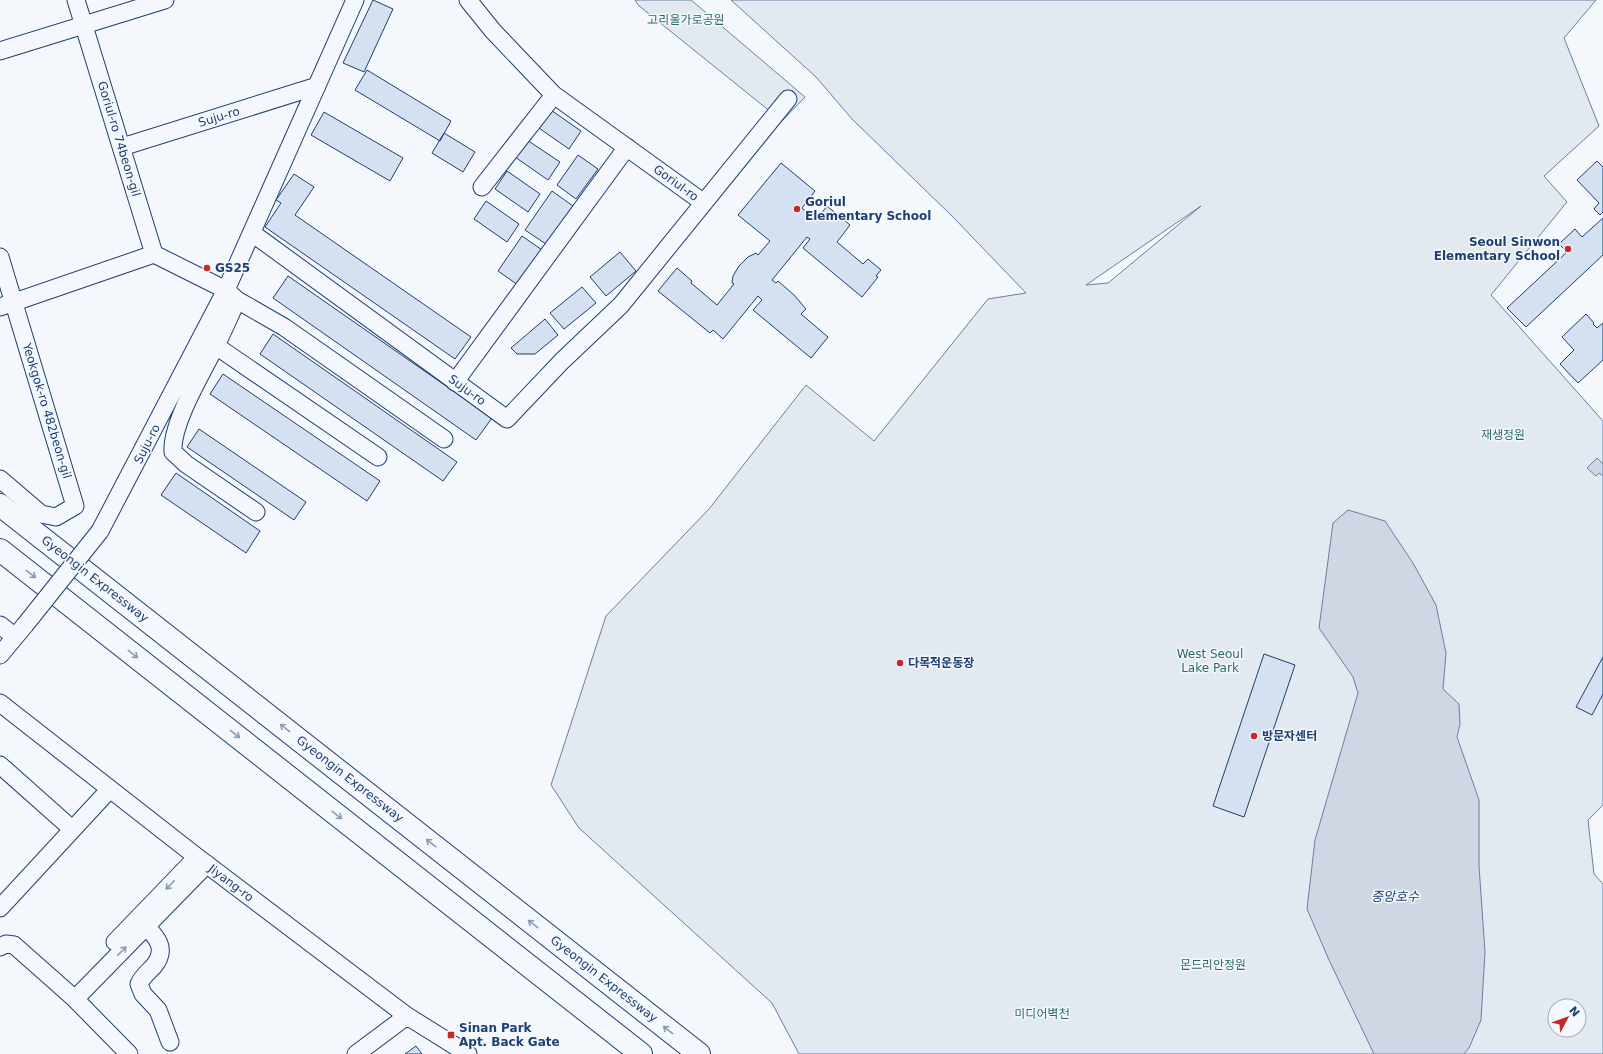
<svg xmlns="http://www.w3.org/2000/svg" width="1603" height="1054" font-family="'DejaVu Sans','Noto Sans KR',sans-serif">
  <rect width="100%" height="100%" fill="#f4f7fb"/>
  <path fill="#e3e9f0" stroke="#687fa3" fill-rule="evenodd" d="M635 0H691L805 97 782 121 638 5Z
    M731 0H1596L1564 38 1599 126 1544 176 1567 202 1491 295 1603 421V805L1588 820 1594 874 1603 884V1054H799L772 1003 579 828 551 785 606 616 709 509 806 385 874 441 988 299 1026 293 953 217 852 119 816 77ZM1201 206 1108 283 1086 285ZM1555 1006H1579V1030H1555Z"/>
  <path fill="#cfd7e4" stroke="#687fa3" d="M1597 458 1603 464V476L1599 473 1596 476 1587 468Z
    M1348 510 1385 521 1413 563 1436 605 1446 653 1443 689 1459 704 1460 724 1457 737 1479 800V866L1485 952 1481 1020 1469 1048 1464 1054H1374L1329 960 1307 909 1315 840 1358 693 1353 677 1319 628 1333 523Z"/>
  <path fill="#d5e0f0" stroke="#1d3f73" d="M373 0 393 9 364 72 343 63Z
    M367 70 451 121 440 141 355 90Z
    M548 108 581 131 569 149 536 126Z
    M324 112 403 158 390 181 311 135Z
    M444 133 475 152 463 172 432 153Z
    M527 140 560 162 548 180 515 157Z
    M578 155 598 169 576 199 557 185Z
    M1597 161 1603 167V212L1600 215 1594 209 1599 203 1577 180Z
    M781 163 815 191 802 208 816 220 827 206 850 225 837 242 863 264 868 259 881 270 876 276 878 277 862 297 803 248 810 239 807 237 772 280 776 283 778 281 794 295 806 309 801 314 828 337 811 358 753 310 762 300 758 296 723 339 713 330 710 333 658 291 677 268 692 281 691 283 717 305 734 284 732 283 733 276 739 266 748 257 756 253 758 255 770 241 738 215Z
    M507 171 540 194 528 212 495 189Z
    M294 174 314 187 295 215 471 337 455 359 265 227 281 203 276 200Z
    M552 191 573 206 546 244 525 230Z
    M486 201 519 224 507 242 474 219Z
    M1603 218V255L1526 327 1507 308 1567 252 1559 244 1575 229 1582 237Z
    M522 236 542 250 518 285 498 271Z
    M620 252 636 271 606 296 590 277Z
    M288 276 492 418 476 440 273 298Z
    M582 287 596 303 564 329 550 313Z
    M1586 314 1594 323 1593 324 1597 328 1603 323V360L1578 383 1560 364 1574 350 1562 337Z
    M545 319 558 335 535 354H517L511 348Z
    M273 334 457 462 443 481 260 354Z
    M223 374 380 481 367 501 210 394Z
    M199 429 306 502 294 520 187 447Z
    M176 473 260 531 246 553 161 495Z
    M1264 654 1295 665 1244 817 1213 806Z
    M1603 657V694L1592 715 1576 707Z
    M416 1046 422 1054H405Z"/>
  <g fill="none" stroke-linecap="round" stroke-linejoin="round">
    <g stroke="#1d3f73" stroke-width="19">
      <path id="minor" d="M76 0 154 254
        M468 0 493 31 554 95 704 203
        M0 51 165 0
        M122 147 317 86
        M482 187 554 95
        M252 233 507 419 562 361 621 305 788 99
        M154 254 226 290 237 300 284 327 444 439
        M0 257 75 506 56 517 41 514 0 479
        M237 300C230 315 223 332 215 347 202 373 171 424 173 452L186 464 256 512
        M0 307 154 254
        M216 346 378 457
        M455 382 627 147
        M100 531 226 290 355 0
        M0 625 15 637
        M0 655 25 625
        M0 703 197 857 407 1016 468 1054
        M0 765 72 829
        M0 908 110 789
        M138 918C152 933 171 946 153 967 148 972 142 977 139 984L143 994 158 1010 170 1042
        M115 942 197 857
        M0 947 6 944 14 945 75 999 129 1054
        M75 999 207 864
        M356 1054 407 1016"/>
    </g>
    <g stroke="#1d3f73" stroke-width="24">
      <path id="highway" d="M0 505 699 1054
        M0 550 641 1054"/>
    </g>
    <use href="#minor" stroke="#f4f7fb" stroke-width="17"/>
    <use href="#highway" stroke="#f4f7fb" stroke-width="22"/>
    <g stroke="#1d3f73" stroke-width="19" stroke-linecap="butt">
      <path id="minor-bridge" d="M25 625 100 531"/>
    </g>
    <use href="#minor-bridge" stroke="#f4f7fb" stroke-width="17"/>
  </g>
  <defs><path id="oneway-shaft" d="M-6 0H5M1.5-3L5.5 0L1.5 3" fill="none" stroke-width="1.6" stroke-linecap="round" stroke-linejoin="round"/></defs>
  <g stroke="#889bb7">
    <use href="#oneway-shaft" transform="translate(31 574) rotate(38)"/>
    <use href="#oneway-shaft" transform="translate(133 654) rotate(38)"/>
    <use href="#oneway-shaft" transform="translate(285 728) rotate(-142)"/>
    <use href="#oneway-shaft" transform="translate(235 734) rotate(38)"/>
    <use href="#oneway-shaft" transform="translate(337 815) rotate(38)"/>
    <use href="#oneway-shaft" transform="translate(431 843) rotate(-142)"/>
    <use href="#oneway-shaft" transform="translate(170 885) rotate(134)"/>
    <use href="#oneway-shaft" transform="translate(533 924) rotate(-142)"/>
    <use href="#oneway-shaft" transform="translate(122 951) rotate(-45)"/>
    <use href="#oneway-shaft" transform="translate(668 1030) rotate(-142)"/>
  </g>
  <g fill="#c62828" stroke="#f4f7fb" stroke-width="1.5">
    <circle cx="797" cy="209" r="4"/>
    <circle cx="1568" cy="249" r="4"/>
    <circle cx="207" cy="268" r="4"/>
    <circle cx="900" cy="663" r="4"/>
    <circle cx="1254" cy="736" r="4"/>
    <rect x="447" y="1031" width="8" height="8" rx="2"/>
  </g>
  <g text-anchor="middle" stroke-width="3" stroke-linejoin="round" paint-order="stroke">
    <g font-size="12" fill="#2c6c60" stroke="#f4f7fb">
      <text x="686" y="24">고리울가로공원</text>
      <text x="1503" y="439">재생정원</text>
      <text x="1210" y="658">West Seoul<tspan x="1210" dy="14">Lake Park</tspan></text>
      <text x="1213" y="969">몬드리안정원</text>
      <text x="1042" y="1018">미디어벽천</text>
    </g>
    <g font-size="12" fill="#1d3f73" stroke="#f4f7fb">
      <text transform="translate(219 117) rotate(-17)" y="4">Suju-ro</text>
      <text transform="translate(119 139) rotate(73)" y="4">Goriul-ro 74beon-gil</text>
      <text transform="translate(676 183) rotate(36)" y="4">Goriul-ro</text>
      <text transform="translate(467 390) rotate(36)" y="4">Suju-ro</text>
      <text transform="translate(47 411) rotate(73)" y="4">Yeokgok-ro 482beon-gil</text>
      <text transform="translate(147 444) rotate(-63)" y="4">Suju-ro</text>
      <text transform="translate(95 579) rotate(38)" y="4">Gyeongin Expressway</text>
      <text transform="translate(350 779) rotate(38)" y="4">Gyeongin Expressway</text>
      <text transform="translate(231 883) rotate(37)" y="4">Jiyang-ro</text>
      <text transform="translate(604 979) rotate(38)" y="4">Gyeongin Expressway</text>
    </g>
    <g font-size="12" font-weight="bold" fill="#1d3f73" stroke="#f4f7fb" text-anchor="start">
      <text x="805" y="206">Goriul<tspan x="805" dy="14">Elementary School</tspan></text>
      <text x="1560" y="246" text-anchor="end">Seoul Sinwon<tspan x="1560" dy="14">Elementary School</tspan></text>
      <text x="215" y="272">GS25</text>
      <text x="908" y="667">다목적운동장</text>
      <text x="1262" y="740">방문자센터</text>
      <text x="459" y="1032">Sinan Park<tspan x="459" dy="14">Apt. Back Gate</tspan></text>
    </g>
    <g font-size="13" font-style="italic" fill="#1d3f73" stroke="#f4f7fb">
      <text x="1395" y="901">중앙호수</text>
    </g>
  </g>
  <g transform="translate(1567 1018) rotate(49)"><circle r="19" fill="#f4f7fb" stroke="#9eadc5"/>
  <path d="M0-3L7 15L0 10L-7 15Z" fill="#c62828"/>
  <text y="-6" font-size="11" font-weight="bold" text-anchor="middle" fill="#1d3f73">N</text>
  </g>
</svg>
